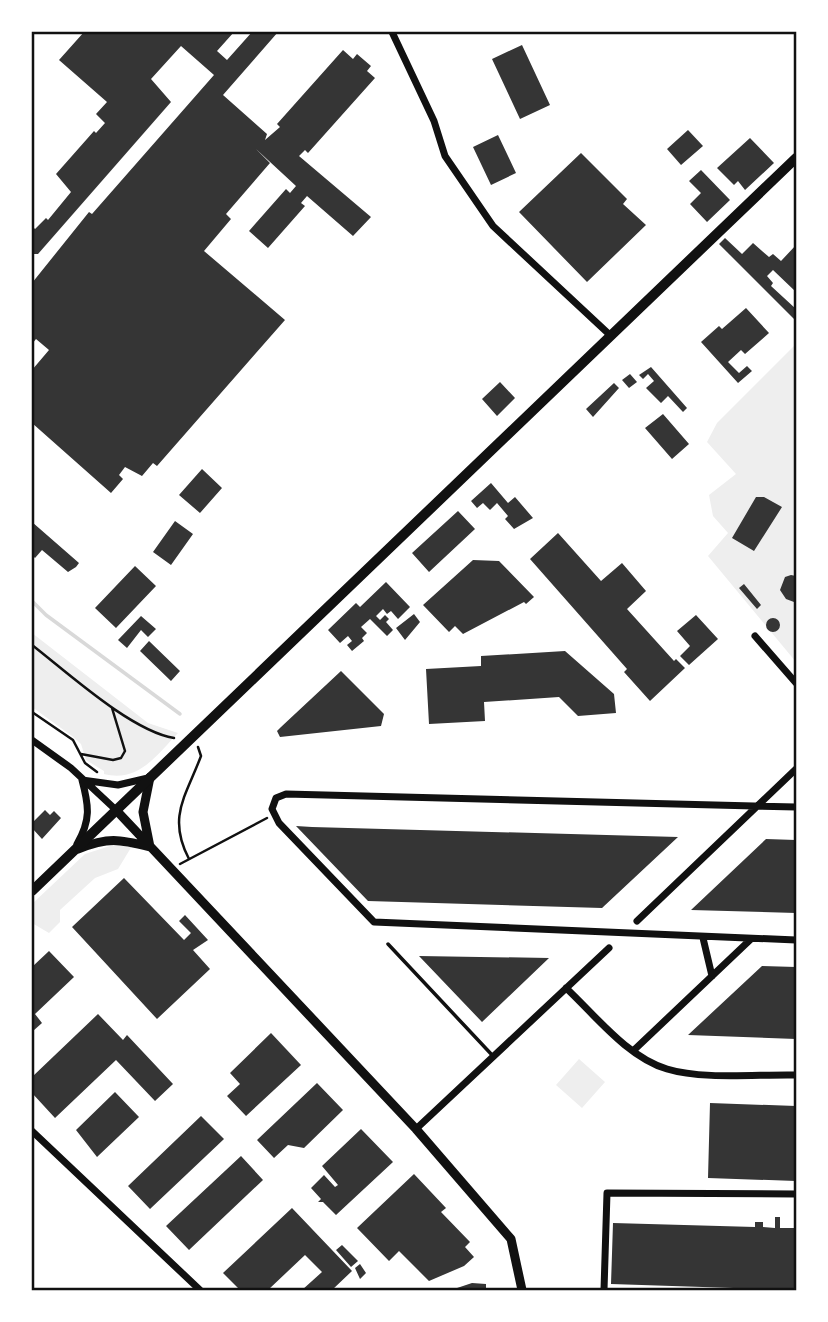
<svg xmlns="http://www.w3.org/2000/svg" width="828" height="1322" font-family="'Times New Roman',serif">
  <rect width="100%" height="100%" fill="#fff"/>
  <path fill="#eee" d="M796 344V662L708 556 728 533 713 516 709 495 736 474 707 442 717 423Z
    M32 633 148 723 178 733C157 755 138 783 104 774V771L86 760 81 744 72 736 32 707Z
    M113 845 132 846 118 869 95 878 60 910V922L49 933 32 923V904L85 854Z
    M579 1059 605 1082 582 1108 556 1085Z"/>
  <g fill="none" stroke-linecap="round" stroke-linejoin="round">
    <path stroke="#d9d9d9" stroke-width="3.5" d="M32 601 46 615 180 714"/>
  </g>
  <path fill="#353535" d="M84 32H234L217 51 227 60 252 32H278L223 95 267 134 265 140 280 127 277 124 343 50 353 59 357 54 371 66 367 71 375 78 308 153 305 150 299 156 371 217 353 236 307 196 301 203 305 206 268 248 249 231 286 189 290 193 296 186 256 149 270 163 226 214 231 219 204 251 285 320 157 466 153 463 142 476 125 467 119 475 123 479 111 493 32 423V370L49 350 36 339 32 344V283L89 212 92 214 214 75 181 46 151 79 171 102 38 254H32V226L35 229 46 218 48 220 71 192 56 174 94 131 96 133 105 123 96 114 107 102 59 60Z
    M522 45 550 105 520 119 492 59Z
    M688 130 703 146 681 165 667 149Z
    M498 135 516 173 491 185 473 147Z
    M750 138 774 163 745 190 738 181 734 185 717 168Z
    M581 153 627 199 623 204 646 225 587 282 519 212Z
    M701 170 730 200 707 222 690 204 701 193 689 181Z
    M725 238 742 254 753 243 769 257 773 254 781 261 796 245V292L773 270 767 276 773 283 771 286 796 309V321L719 244Z
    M746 308 769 333 745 354 741 350 728 362 739 373 747 366 752 371 738 383 701 342 719 326 722 329Z
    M651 367 687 408 683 412 668 396 661 403 646 388 654 381 648 374 643 379 639 375Z
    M630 374 637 382 629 388 622 380Z
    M500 382 515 398 497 416 482 399Z
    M614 383 619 388 593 417 586 409Z
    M663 414 689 444 672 459 645 428Z
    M202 469 222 488 200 513 179 495Z
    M491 483 508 503 515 497 533 518 514 529 505 519 508 516 497 503 490 510 483 503 477 508 471 501Z
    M756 497H764L782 507 754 551 732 538Z
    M458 511 475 529 429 572 412 553Z
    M175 521 193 534 171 565 153 552Z
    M32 522 79 563 76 567 68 572 42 550 35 558 32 555Z
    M558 533 601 581 622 563 646 591 627 609 674 661 676 659 685 668 650 701 624 672 627 669 530 559Z
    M473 560 499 561 534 597 526 604 524 602 463 634 455 626 449 632 423 605Z
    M135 566 156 586 116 628 95 608Z
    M791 575 796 576V601L794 602 786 599 780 590 785 577Z
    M386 582 410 607 398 619 391 611 387 614 383 609 376 616 380 620 385 615 389 619 386 622 393 630 387 636 370 619 361 627 367 633 362 638 364 641 352 651 347 645 352 641 348 636 340 643 328 630 356 603 360 607Z
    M744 584 761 605 757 609 739 588Z
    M414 614 420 622 405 640 396 628Z
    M696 615 718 639 689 665 680 656 690 646 677 631Z
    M141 616 156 629 148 637 141 630 127 648 118 640Z
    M766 625a7 7 0 1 1 14 0a7 7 0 1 1-14 0Z
    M149 641 180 671 171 681 140 651Z
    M565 651 614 694 616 713 578 716 559 697 484 702 485 721 429 724 426 669 481 666V656Z
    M341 671 384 714 381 726 280 737 277 731 281 727Z
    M45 810 50 815 54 811 61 818 42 839 32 828V823Z
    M296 826 312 827 678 837 602 908 368 901Z
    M766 839 796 840V913L691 910Z
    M124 878 184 940 191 933 179 921 185 915 208 940 193 950 210 969 157 1019 72 927Z
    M49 951 74 977 35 1014 42 1023 33 1031 32 967Z
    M419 956 549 958 482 1022Z
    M762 966 796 967V1039L688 1035Z
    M98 1014 123 1040 127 1035 173 1084 155 1101 116 1060 55 1118 32 1093V1077Z
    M271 1033 301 1065 246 1116 227 1096 240 1084 230 1073Z
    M317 1083 343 1110 304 1148 288 1145 274 1158 257 1140Z
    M115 1092 139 1117 97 1157 76 1130Z
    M710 1103 796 1106V1181L708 1178Z
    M201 1116 224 1139 150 1209 128 1186Z
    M361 1129 393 1162 336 1215 323 1202H318L321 1199 311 1188 324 1175 335 1187 338 1185 322 1166Z
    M241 1156 263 1180 189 1250 166 1226Z
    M414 1174 446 1208 441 1212 470 1242 465 1247 474 1257 464 1266 429 1281 399 1251 389 1261 357 1228Z
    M292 1208 352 1271 332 1290H302L322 1272 305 1255 268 1290H240L223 1273Z
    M775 1217H780V1228H796V1290L611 1284 613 1223 755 1227V1222H763V1227L775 1228Z
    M342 1245 358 1261 351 1267 336 1250Z
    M360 1264 366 1273 360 1279 355 1268Z
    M472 1283 486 1284V1290H451Z"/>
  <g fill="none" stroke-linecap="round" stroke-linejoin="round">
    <path stroke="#111" stroke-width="2.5" d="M32 645C67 672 131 731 174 738
      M32 712 73 740 85 763 97 772
      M81 754 113 760 121 758 125 751 112 708
      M189 859C167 817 186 796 201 756L198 747
      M180 864 267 818"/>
    <path stroke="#111" stroke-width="3.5" d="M388 944 493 1056"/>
    <path stroke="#111" stroke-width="7" d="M392 32 434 121 445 156 493 226 611 336
      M755 636 796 683
      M32 740 71 768 116 810
      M796 807 286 794 276 798 272 809 279 823 374 922 796 940
      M77 844C91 820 89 806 82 780L118 785 148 778
      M637 921 796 769
      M703 938 712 976
      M566 988C595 1015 627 1057 667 1069 703 1080 758 1074 796 1075
      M633 1051 751 939
      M416 1129 609 948
      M32 1131 200 1290
      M604 1290 607 1193 796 1194"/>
    <path stroke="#111" stroke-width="9" d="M116 810 416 1129 511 1239 522 1290
      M78 849C108 837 119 839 150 847L143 812 150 777"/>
    <path stroke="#111" stroke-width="10" d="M32 891 796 158"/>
  </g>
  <rect width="828" height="1322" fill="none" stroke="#ffffff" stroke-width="66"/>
  <rect x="33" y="33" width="762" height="1256" fill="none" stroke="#111" stroke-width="2.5"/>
</svg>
